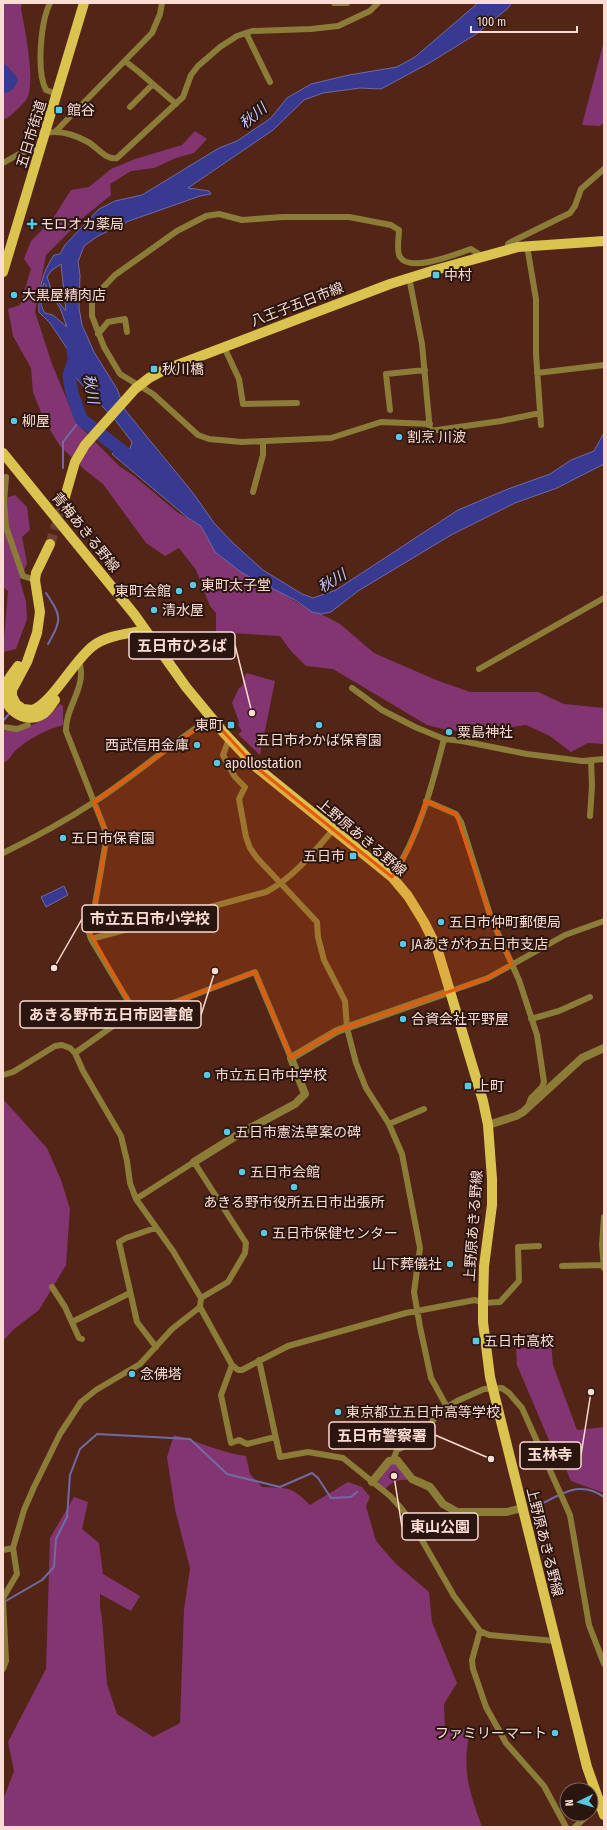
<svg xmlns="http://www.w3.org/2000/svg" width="607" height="1830" font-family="'Fira Sans Condensed','Noto Sans JP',sans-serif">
  <rect width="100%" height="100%" fill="#532517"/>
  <path fill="#833571" d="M3 3H22L21 8C24 26 37 85 26 100 21 107 13 113 6 119L3 118Z
    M604 41V122L600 126 582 125Z
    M195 131 207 139 194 153 176 158 154 168 131 171 110 184 111 195 85 216 46 255 35 312 52 364 76 422 119 466 134 476 177 512 201 526 215 552 312 612 321 614 340 624 374 653 436 680 470 692H538L564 704 604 708V744L588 743 571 752 550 736 526 725 471 733 443 729 427 725 333 669 306 666 291 651 280 636 216 632V613L210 606 196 570 179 548 165 556 146 543 103 484 86 471 60 446 44 420 33 392 31 368 13 336 8 309 20 305 31 269 24 259 31 241 52 220 71 190 89 187 111 169 135 159 182 145Z
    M15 495 27 507 30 530 22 537 27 563 20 580 26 602 27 619 16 649 3 652 8 591 3 587V499Z
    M246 673 275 681 260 755 238 734 242 731 238 725 239 722 232 703 239 688 242 686Z
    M60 704 63 706V725C45 730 30 738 16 750 11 755 10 760 3 763V731C26 730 45 722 60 704Z
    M3 1099 47 1148 61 1180 70 1209 66 1265 39 1310 14 1329 3 1341Z
    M551 1344 553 1365 577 1430 604 1427V1493L571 1481 555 1444 551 1445 517 1365 516 1349Z
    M174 1435C198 1441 221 1453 246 1456L250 1474 262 1487C288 1488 291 1486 310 1505L348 1482 362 1487 370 1497 366 1506 376 1541 396 1564 429 1592 432 1622 457 1683 444 1704 445 1729H470C462 1772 468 1787 482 1827H3V1800L14 1771 8 1742 46 1669 50 1538 74 1497 88 1502 82 1529 99 1543 103 1574 140 1596 131 1611 100 1594V1607L102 1618 107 1684 117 1714 153 1737 180 1723 184 1610 190 1568 175 1509 167 1457Z
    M391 1463H397L411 1478 406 1480C399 1479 389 1483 385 1490L378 1483V1479Z"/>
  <path fill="#383991" stroke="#726aa5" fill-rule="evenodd" d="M478 3H512L507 9 476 34 431 62 381 89 360 88 323 93 304 100 273 130 188 188 209 191 211 194 200 196 129 221 98 236 84 246 78 262 80 275 79 308 82 325 94 352 117 389 125 410 193 493 214 523 233 543 263 570 302 594 313 598 336 590 458 510 508 489 550 474 571 460 594 451 604 433V464L557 488 515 503 451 535 358 591 331 612 321 614 312 612 295 600 242 573 215 552 201 526 188 518 112 454 120 446 130 449 132 442 116 421 75 377 70 353 50 323 39 312C38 290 42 273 54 255L60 254 65 245 99 209 115 201 142 195 219 148 237 141 271 118 287 98 311 84 349 75 397 67 415 57ZM61 264 66 311 54 297 47 277 51 271ZM44 283 60 308 67 327 53 315 45 313C38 303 41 294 44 283Z
    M64 886 68 895 46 907 41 897Z"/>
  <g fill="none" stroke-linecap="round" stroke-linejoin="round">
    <path stroke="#726aa5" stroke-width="2" d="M63 468V442L81 419
      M46 593C62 617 62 619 48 644
      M3 721 9 714
      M537 1506C561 1495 579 1479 604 1497
      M4 1602 42 1580 54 1567 56 1539 67 1517 70 1475 80 1449 97 1434 190 1439 227 1474 280 1487 312 1473 318 1478 331 1498 351 1497 357 1492"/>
    <path stroke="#383991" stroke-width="13" d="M3 71 11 80 8 85 3 87
      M73 349 74 360 69 376 72 393 81 419 131 458"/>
    <path stroke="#6c4033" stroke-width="10" stroke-dasharray="10 5" stroke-linecap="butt" d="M50 544 65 497"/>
    <path stroke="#8b7c38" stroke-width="6" d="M50 3C41 21 36 71 46 90L57 94
      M334 3H347
      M246 33 270 82
      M125 61 139 72 176 104
      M130 107 153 84
      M56 131 152 33 160 14 162 3
      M46 133C60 130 75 135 88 142 97 147 105 160 117 158L183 97 191 75 198 66 220 47 237 36 252 31 311 29 338 26 370 11 378 3
      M3 163 19 154 42 145
      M527 246 536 299V354L541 425
      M508 249V244L511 242 570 213 575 206 581 189 604 169
      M409 277 422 344 430 431 501 421 540 413
      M98 334 108 322 125 319 127 332
      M224 347 239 379 243 404 297 403
      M537 373 604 365
      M390 410 386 374 425 370
      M430 424 381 422 331 438 242 442 209 439 198 435 153 394 120 374 104 347 92 316V303L95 296 115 275 177 231 206 216 219 214 242 220 283 217H349L391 225 399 230C399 238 396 251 400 257 410 273 456 254 471 249L482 256
      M6 477 4 502 6 527 23 576 35 580
      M253 492 263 455V442
      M79 661C88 686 65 707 66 731L107 835 93 916C85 924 88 929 91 939L134 1011
      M479 669 604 598
      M352 688 382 710 415 727 444 739 462 741 527 754 582 761 604 759
      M3 727 17 729 28 725
      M229 739 223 755 235 777 245 787 239 799 246 837 250 848 257 858 317 922 318 937 324 960 345 1001 347 1028 356 1063 366 1088 389 1124 402 1154 420 1248 414 1292 420 1327 431 1378 447 1407
      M426 801 456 814 461 822 491 918 519 980 537 1035 544 1082 542 1087 531 1098 528 1107
      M590 816 592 786 591 760
      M3 853C34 838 65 821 94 802 134 776 170 744 211 718
      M392 877C419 836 432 786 444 739
      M91 939 266 892C293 878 313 853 333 830
      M451 991 488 978 565 935 604 921
      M531 1019 559 1011 590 997
      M75 1053 134 1011 165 1006 255 972 291 1058
      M3 1075 13 1072 55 1046 62 1045 70 1048 75 1053 83 1071 121 1136 127 1161 130 1183 136 1199 173 1251 201 1298
      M389 1124 424 1109
      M604 1217 602 1245 604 1268
      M155 1228 126 1238 119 1242 137 1322 156 1347
      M562 1266 603 1265
      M52 1287 65 1307 79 1338 82 1339
      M200 1307 232 1365 238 1370H242L288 1346 406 1313 475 1300 483 1303 500 1302 519 1281 518 1247 539 1246
      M72 1322 130 1293
      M259 1360 280 1457 308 1452 343 1458 390 1496 401 1508 411 1521 454 1596 480 1631 489 1635 555 1641
      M232 1365 221 1395 231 1443 239 1440 247 1444 275 1437
      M393 1460 397 1450 427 1435 433 1420 447 1407 457 1401 484 1389 502 1388 509 1393 522 1408 570 1515 589 1625 604 1664
      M3 1550 13 1548 24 1510 34 1487 60 1434 81 1402 96 1390 140 1364 172 1329 200 1307 201 1298 228 1282 245 1253 246 1243 194 1162 136 1199
      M3 1598 17 1574 13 1548
      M3 1601 6 1661 3 1669
      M480 1631 472 1660 473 1669 486 1707 506 1743 544 1786 566 1827
      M591 1812 600 1804
      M575 1827 589 1814"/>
    <path stroke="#8b7c38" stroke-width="8" d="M488 1125 516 1116 523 1112 582 1058 604 1048
      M194 1162 239 1134 295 1104 305 1094 291 1058 337 1031 451 991
      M372 1482 389 1461 397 1460 412 1479 430 1487 443 1504 457 1512H507L522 1508"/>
    <path stroke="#dbc34f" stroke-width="10" d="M3 272 84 3
      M3 453 134 614 186 687 224 733 256 767 392 877 408 896 424 922 437 948 483 1101 488 1125 492 1179V1205L484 1266 483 1303V1322L490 1377 587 1767 604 1815
      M65 497 75 462 85 445 135 389 149 378 164 370 390 284 435 270 518 247 604 241
      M50 544 36 573 35 580 40 612 37 633 27 662 12 690V696L16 704 23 709 32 710C51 705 74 660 93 646 107 635 128 634 145 630
      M18 666C14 672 7 679 5 687 0 707 24 726 43 714 48 711 51 705 55 700"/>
  </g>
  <path fill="#e8590c" fill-opacity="0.2" stroke="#e8590c" stroke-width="3" stroke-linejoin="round" d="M211 718 256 767 392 877 409 848 426 801 456 814 491 918 512 964 488 978 337 1031 291 1058 255 972 165 1006 134 1011 87 927 93 916 107 835 94 802Z"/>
  <g fill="#59c8e5" stroke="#2a160f" stroke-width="1.5">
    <rect x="55" y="106" width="8" height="8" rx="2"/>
    <path d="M30 218h4v4h4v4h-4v4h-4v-4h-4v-4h4z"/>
    <rect x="432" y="271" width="8" height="8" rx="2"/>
    <circle cx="14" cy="295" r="4"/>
    <rect x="150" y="365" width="8" height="8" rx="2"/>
    <circle cx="14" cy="421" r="4"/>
    <circle cx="399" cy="437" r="4"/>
    <circle cx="193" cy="585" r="4"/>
    <circle cx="179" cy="591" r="4"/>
    <circle cx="154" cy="610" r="4"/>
    <rect x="227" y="721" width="8" height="8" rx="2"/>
    <circle cx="319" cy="725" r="4"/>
    <circle cx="449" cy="732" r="4"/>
    <circle cx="197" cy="745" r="4"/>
    <circle cx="217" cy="763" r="4"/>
    <circle cx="63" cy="838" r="4"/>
    <rect x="349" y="852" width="8" height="8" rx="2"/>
    <circle cx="441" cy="922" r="4"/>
    <circle cx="403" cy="944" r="4"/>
    <circle cx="403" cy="1019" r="4"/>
    <circle cx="207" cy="1075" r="4"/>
    <rect x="464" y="1082" width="8" height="8" rx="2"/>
    <circle cx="227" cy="1132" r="4"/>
    <circle cx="242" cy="1172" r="4"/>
    <circle cx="294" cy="1187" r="4"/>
    <circle cx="264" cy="1233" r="4"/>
    <circle cx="450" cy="1264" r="4"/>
    <rect x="472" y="1337" width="8" height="8" rx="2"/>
    <circle cx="132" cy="1374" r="4"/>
    <circle cx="338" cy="1412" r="4"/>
    <circle cx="555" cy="1733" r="4"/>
  </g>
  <g text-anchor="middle" stroke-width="4" stroke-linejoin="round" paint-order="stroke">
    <g font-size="14" fill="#fadcd3" stroke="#2a160f" text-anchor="start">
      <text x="67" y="115">館谷</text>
      <text x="40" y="229">モロオカ薬局</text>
      <text x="444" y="280">中村</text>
      <text x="22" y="300">大黒屋精肉店</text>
      <text x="162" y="374">秋川橋</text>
      <text x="22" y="426">柳屋</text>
      <text x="407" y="442">割烹 川波</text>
      <text x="201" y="590">東町太子堂</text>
      <text x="171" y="596" text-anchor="end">東町会館</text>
      <text x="162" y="615">清水屋</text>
      <text x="223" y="730" text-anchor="end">東町</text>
      <text x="457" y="737">粟島神社</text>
      <text x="319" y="745" text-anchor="middle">五日市わかば保育園</text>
      <text x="189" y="750" text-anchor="end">西武信用金庫</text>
      <text x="225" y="768">apollostation</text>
      <text x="71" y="843">五日市保育園</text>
      <text x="345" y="861" text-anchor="end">五日市</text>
      <text x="449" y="927">五日市仲町郵便局</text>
      <text x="411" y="949">JAあきがわ五日市支店</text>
      <text x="411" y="1024">合資会社平野屋</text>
      <text x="215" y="1080">市立五日市中学校</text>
      <text x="476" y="1091">上町</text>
      <text x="235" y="1137">五日市憲法草案の碑</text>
      <text x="250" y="1177">五日市会館</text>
      <text x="294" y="1207" text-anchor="middle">あきる野市役所五日市出張所</text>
      <text x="272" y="1238">五日市保健センター</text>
      <text x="442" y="1269" text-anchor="end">山下葬儀社</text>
      <text x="484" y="1346">五日市高校</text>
      <text x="140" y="1379">念佛塔</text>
      <text x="346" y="1417">東京都立五日市高等学校</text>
      <text x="547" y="1738" text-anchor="end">ファミリーマート</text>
    </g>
    <g font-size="14" fill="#fadcd3" stroke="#2a160f">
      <text transform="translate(31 134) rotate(-73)" y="5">五日市街道</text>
      <text transform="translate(297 304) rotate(-21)" y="5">八王子五日市線</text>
      <text transform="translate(86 532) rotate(51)" y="5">青梅あきる野線</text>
      <text transform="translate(362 837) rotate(40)" y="5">上野原あきる野線</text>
      <text transform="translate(473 1226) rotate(-86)" y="5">上野原あきる野線</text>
      <text transform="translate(545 1542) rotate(76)" y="5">上野原あきる野線</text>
    </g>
    <g font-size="15" font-style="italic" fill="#bfc7f7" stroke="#2a160f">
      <text transform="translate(253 116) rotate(-40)" y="5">秋川</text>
      <text transform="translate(91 389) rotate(80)" y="5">秋川</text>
      <text transform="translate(332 581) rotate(-31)" y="5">秋川</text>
    </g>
  </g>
  <path fill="none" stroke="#fadcd3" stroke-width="1.5" d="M252 713L235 645M54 968L82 919M215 971L201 1015M491 1459L435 1435M591 1392L581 1455M394 1476L402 1527"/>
  <g fill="#fadcd3" stroke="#2a160f" stroke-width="1.5">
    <circle cx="252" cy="713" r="4"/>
    <circle cx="54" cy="968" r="4"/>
    <circle cx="215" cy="971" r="4"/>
    <circle cx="491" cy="1459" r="4"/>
    <circle cx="591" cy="1392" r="4"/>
    <circle cx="394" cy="1476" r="4"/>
  </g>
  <g fill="#2a160f" stroke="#fadcd3" stroke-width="1.5">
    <rect x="129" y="632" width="106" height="27" rx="4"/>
    <rect x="82" y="905" width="136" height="27" rx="4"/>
    <rect x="20" y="1001" width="181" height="27" rx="4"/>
    <rect x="329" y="1422" width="106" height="27" rx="4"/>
    <rect x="520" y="1442" width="61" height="27" rx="4"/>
    <rect x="402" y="1513" width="76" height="27" rx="4"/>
  </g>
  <g font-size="15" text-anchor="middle" font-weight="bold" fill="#fadcd3">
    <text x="182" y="651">五日市ひろば</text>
    <text x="150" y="924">市立五日市小学校</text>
    <text x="111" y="1020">あきる野市五日市図書館</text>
    <text x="382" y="1441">五日市警察署</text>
    <text x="550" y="1460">玉林寺</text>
    <text x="440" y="1532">東山公園</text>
  </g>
  <rect width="607" height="1830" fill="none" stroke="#fadcd3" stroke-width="8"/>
  <g transform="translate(579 1802) rotate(265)"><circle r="19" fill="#2a160f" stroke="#7d655d"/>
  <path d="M0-3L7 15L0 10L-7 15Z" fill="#59c8e5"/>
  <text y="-6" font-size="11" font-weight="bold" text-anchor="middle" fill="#fadcd3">N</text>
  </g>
  <path d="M471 26v6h106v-6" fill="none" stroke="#fadcd3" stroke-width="2"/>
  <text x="477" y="26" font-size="12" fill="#fadcd3" stroke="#2a160f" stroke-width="3" paint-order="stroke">100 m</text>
</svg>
